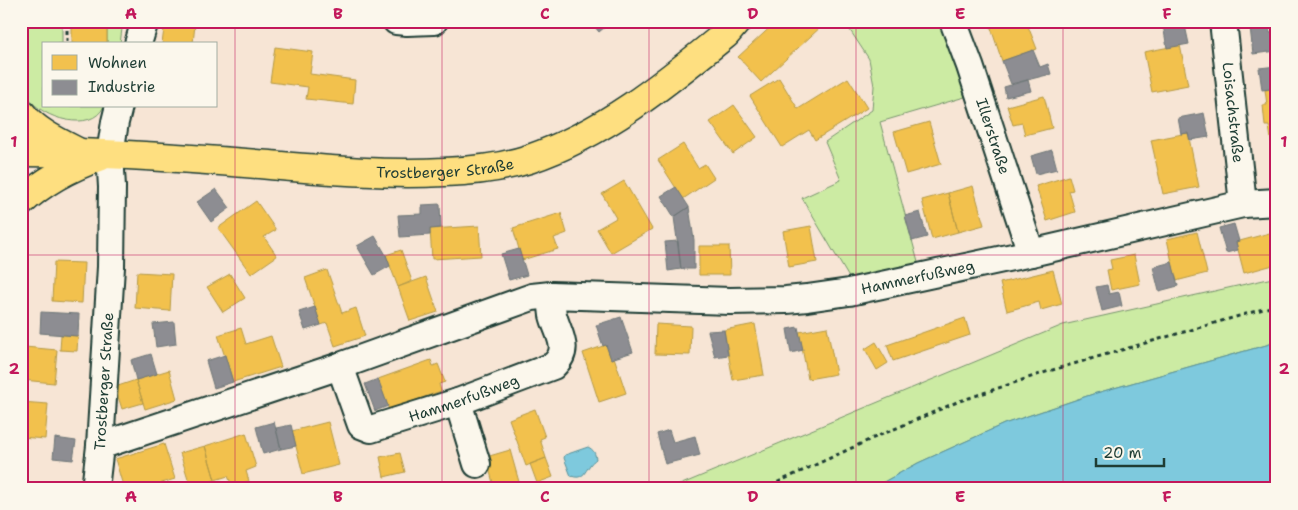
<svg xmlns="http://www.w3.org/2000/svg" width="1298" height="510" font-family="'Shantell Sans',sans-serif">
  <rect width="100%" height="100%" fill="#f7e5d5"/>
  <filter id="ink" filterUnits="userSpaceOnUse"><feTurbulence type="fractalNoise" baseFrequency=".02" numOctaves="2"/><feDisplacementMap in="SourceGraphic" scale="10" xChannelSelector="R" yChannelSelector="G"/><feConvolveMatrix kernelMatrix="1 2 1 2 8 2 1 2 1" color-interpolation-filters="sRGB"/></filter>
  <g filter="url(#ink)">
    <path fill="#cceba3" stroke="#76946c" d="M23 21H72V24H62V44H44V106H104C92 134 41 118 29 98 27 95 27 90 26 86Z
      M107 21H123L120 44H107Z
      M844 21H942L968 96 880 122 919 266 851 281 802 198 841 180 825 142 872 110 874 86 869 59Z
      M1277 277V342L1093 394 1004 424 918 463 871 489H670L1063 325Z"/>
    <path fill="#7ec9dd" stroke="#589199" d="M1277 342V489H871L918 463 1004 424 1093 394Z
      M588 447C594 450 595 453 596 459 594 461 591 463 590 465 584 473 583 480 571 476L564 458 565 455Z"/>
    <path fill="#f2c14e" stroke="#b39946" d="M72 21H107V44H72Z
      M165 21 195 24 193 44H162Z
      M777 21H820L823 25 761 82 738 57Z
      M1000 21H1026L1037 49 1002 61 990 25Z
      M1254 21H1277V24L1255 27Z
      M1180 45 1188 85 1152 92 1144 52Z
      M275 47 313 52 310 74 355 80 353 104 306 99 308 87 270 82Z
      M779 78 798 109 848 78 867 108 815 140 809 130 782 147 750 96Z
      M1277 88V146H1272L1269 126H1265L1263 105H1267L1265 90Z
      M1044 96 1052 128 1025 135 1022 123 1013 125 1007 106Z
      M734 105 757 137 733 154 710 122Z
      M929 122 941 164 906 174 894 132Z
      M1188 133 1199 187 1163 194 1151 140Z
      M683 144 698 168 705 164 714 178 683 199 658 160Z
      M1069 176 1073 190 1069 191 1075 212 1047 221 1036 186Z
      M624 181 652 229 611 253 597 229 616 218 602 194Z
      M973 186 984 225 958 232 948 193Z
      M948 193 958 232 932 239 922 200Z
      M256 201 276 230 264 237 277 256 251 274 218 228Z
      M561 213 567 233 554 238 558 249 522 260 513 228Z
      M479 226 481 256 432 259 430 229Z
      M811 226 817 262 789 267 783 231Z
      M1277 231V264L1244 273 1236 242Z
      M1197 232 1207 273 1176 281 1167 239Z
      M699 246H729L730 275H699Z
      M401 250 412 281 398 287 386 255Z
      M1134 255 1140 284 1111 290 1107 270 1112 269 1110 260Z
      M54 262 84 263 82 303 52 301Z
      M327 270 342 313 356 308 365 336 335 346 327 323 321 325 305 278Z
      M1053 270 1062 304 1041 310 1039 302 1007 311 1000 283Z
      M137 272 172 274 170 311 135 308Z
      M230 274 245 298 223 312 207 287Z
      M426 277 438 312 410 321 398 287Z
      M965 318 970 335 893 361 887 345Z
      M656 324 691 326 690 355 655 354Z
      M755 324 764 375 733 380 724 330Z
      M827 327 836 374 808 379 799 332Z
      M241 328 246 344 271 336 281 367 233 382 218 335Z
      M61 335 78 336 77 351 60 350Z
      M876 342 888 363 877 370 865 349Z
      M606 345 611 359 614 357 626 393 599 402 583 353Z
      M25 347 57 350 54 383 22 380Z
      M431 360 433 366 438 364 445 382 439 384 441 391 389 410 378 379Z
      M169 370 177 399 145 409 136 380Z
      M136 380 143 403 122 409 115 387Z
      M21 402 48 404 45 439 21 437Z
      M535 409 545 437 540 439 546 458 526 466 509 419Z
      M328 422 339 465 303 474 292 431Z
      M246 433 256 467 246 471 249 481 232 486 228 476 215 480 205 446Z
      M164 444 175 479 142 489H124L115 459Z
      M205 446 215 480 191 488 180 453Z
      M510 450 521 489H486L485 485 493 483 486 457Z
      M400 453 405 472 384 477 380 457Z
      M546 458 553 477 537 483 530 464Z"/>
    <path fill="#8d8d92" stroke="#6c7576" d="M590 21H610L611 22 599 32Z
      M1184 21 1189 44 1167 48 1163 25Z
      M1269 25 1270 33 1277 32V51L1253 54 1250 27Z
      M1033 50 1040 67 1048 64 1051 74 1011 84 1002 61Z
      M1277 66V88L1262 90 1259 68Z
      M1028 80 1031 91 1006 97 1004 87Z
      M1204 113 1209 137 1190 140 1188 133 1181 134 1178 118Z
      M1052 150 1057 169 1036 174 1031 156Z
      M676 187 689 207 674 217 661 196Z
      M216 189 230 208 211 222 197 202Z
      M440 204 441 228 430 229V235L400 237 398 215 422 214V205Z
      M689 207 694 240V269H681L674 217Z
      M920 212 927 237 912 241 905 216Z
      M1234 224 1239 241 1236 242 1238 250 1226 253 1219 228Z
      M375 236 386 255 390 266 374 275 357 246Z
      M678 241 681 269 668 271 665 242Z
      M519 249 527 275 509 280 501 254Z
      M1172 262 1178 286 1159 291 1153 267Z
      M1107 285 1109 294 1119 292 1122 306 1102 311 1096 287Z
      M315 307 321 325 305 330 299 312Z
      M41 312 79 314 78 336 40 333Z
      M621 317 633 352 611 359 606 345 603 346 596 325Z
      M174 322 176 344 156 347 153 324Z
      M798 327 803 350 791 353 787 329Z
      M724 330 728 355 715 357 708 331Z
      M151 354 157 374 136 380 131 360Z
      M225 355 233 382 214 388 206 361Z
      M378 379 388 406 375 411 365 384Z
      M274 422 281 449 263 454 256 427Z
      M291 425 296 446 281 449 276 428Z
      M669 430 673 442 695 436 700 455 665 464 657 434Z
      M55 438 76 441 73 460 53 458Z"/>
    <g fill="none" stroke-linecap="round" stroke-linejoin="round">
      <g stroke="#1f3d34" stroke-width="30">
        <g id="minor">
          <path d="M396 21 407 22 434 21"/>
          <path id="s1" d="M953 21 970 66 1031 253"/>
          <path id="s2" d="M1223 21 1243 204"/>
          <path d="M138 44 145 21"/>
          <path id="s3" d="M340 366 361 425 371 429 458 402 553 366C572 349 558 335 553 315 552 309 552 302 551 295"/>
          <path d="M458 402 477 464"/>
          <path id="s4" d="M100 446 340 366 532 297 551 295 730 301 786 300 807 298 849 292 1031 253 1243 204 1277 202"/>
          <path id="s5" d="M95 489 100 446 111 267 112 187 110 154 115 122 119 106"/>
        </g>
      </g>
      <g stroke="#1f3d34" stroke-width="31">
        <g id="major">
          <path d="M21 113C35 131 56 141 76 151"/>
          <path id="s6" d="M21 152C104 152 187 158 270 165 329 170 385 175 444 172 473 171 501 168 529 159 604 134 666 83 726 34L737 21"/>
          <path d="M21 202C44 181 70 167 99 157"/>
        </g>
      </g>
      <path stroke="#1f3d34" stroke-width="3" stroke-dasharray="4 4" stroke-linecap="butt" d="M67 30V44
        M763 489 869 440 957 402 1049 371 1277 305"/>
      <use href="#minor" stroke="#fbf7ec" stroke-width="26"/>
      <use href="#major" stroke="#fedf80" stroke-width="28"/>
    </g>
  </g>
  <path fill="none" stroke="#c2185b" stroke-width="1" stroke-opacity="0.55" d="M235 21V489M442 21V489M649 21V489M856 21V489M1063 21V489M21 255H1277"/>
  <g text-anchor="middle" stroke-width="5" stroke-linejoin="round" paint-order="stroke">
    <g font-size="15" fill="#1f3d34" stroke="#fbf7ec">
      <text dy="5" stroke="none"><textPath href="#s2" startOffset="92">Loisachstraße</textPath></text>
      <text dy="5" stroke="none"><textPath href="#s1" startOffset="122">Illerstraße</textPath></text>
      <text dy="5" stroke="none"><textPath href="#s6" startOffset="425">Trostberger Straße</textPath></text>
      <text dy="5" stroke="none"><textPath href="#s4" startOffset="845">Hammerfußweg</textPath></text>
      <text dy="5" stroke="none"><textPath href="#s5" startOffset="108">Trostberger Straße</textPath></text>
      <text dy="5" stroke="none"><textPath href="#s3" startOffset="171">Hammerfußweg</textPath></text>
    </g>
  </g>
  <rect width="1298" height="510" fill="none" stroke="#fbf7ec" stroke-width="55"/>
  <rect x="42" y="42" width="175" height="65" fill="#fbf7ec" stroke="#a3ada2"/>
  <rect x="52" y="55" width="25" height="15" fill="#f2c14e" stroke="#a3ada2"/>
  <text x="88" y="68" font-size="15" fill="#1f3d34">Wohnen</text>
  <rect x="52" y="80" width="25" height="15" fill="#8d8d92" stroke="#a3ada2"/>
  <text x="88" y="92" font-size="15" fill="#1f3d34">Industrie</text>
  <path d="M1096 458v8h68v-8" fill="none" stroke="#1f3d34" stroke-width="2.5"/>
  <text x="1103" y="458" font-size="15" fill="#1f3d34" stroke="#fbf7ec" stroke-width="4" paint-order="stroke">20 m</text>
  <rect x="28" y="28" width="1242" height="454" fill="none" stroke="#c2185b" stroke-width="2"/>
  <g font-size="16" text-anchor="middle" font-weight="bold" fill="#c2185b">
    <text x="131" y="19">A</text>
    <text x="338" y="19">B</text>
    <text x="545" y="19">C</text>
    <text x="753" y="19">D</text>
    <text x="960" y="19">E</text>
    <text x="1167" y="19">F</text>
    <text x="14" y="147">1</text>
    <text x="1284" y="147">1</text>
    <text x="14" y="374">2</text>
    <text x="1284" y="374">2</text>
    <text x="131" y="502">A</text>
    <text x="338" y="502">B</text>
    <text x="545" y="502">C</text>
    <text x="753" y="502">D</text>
    <text x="960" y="502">E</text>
    <text x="1167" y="502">F</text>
  </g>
</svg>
